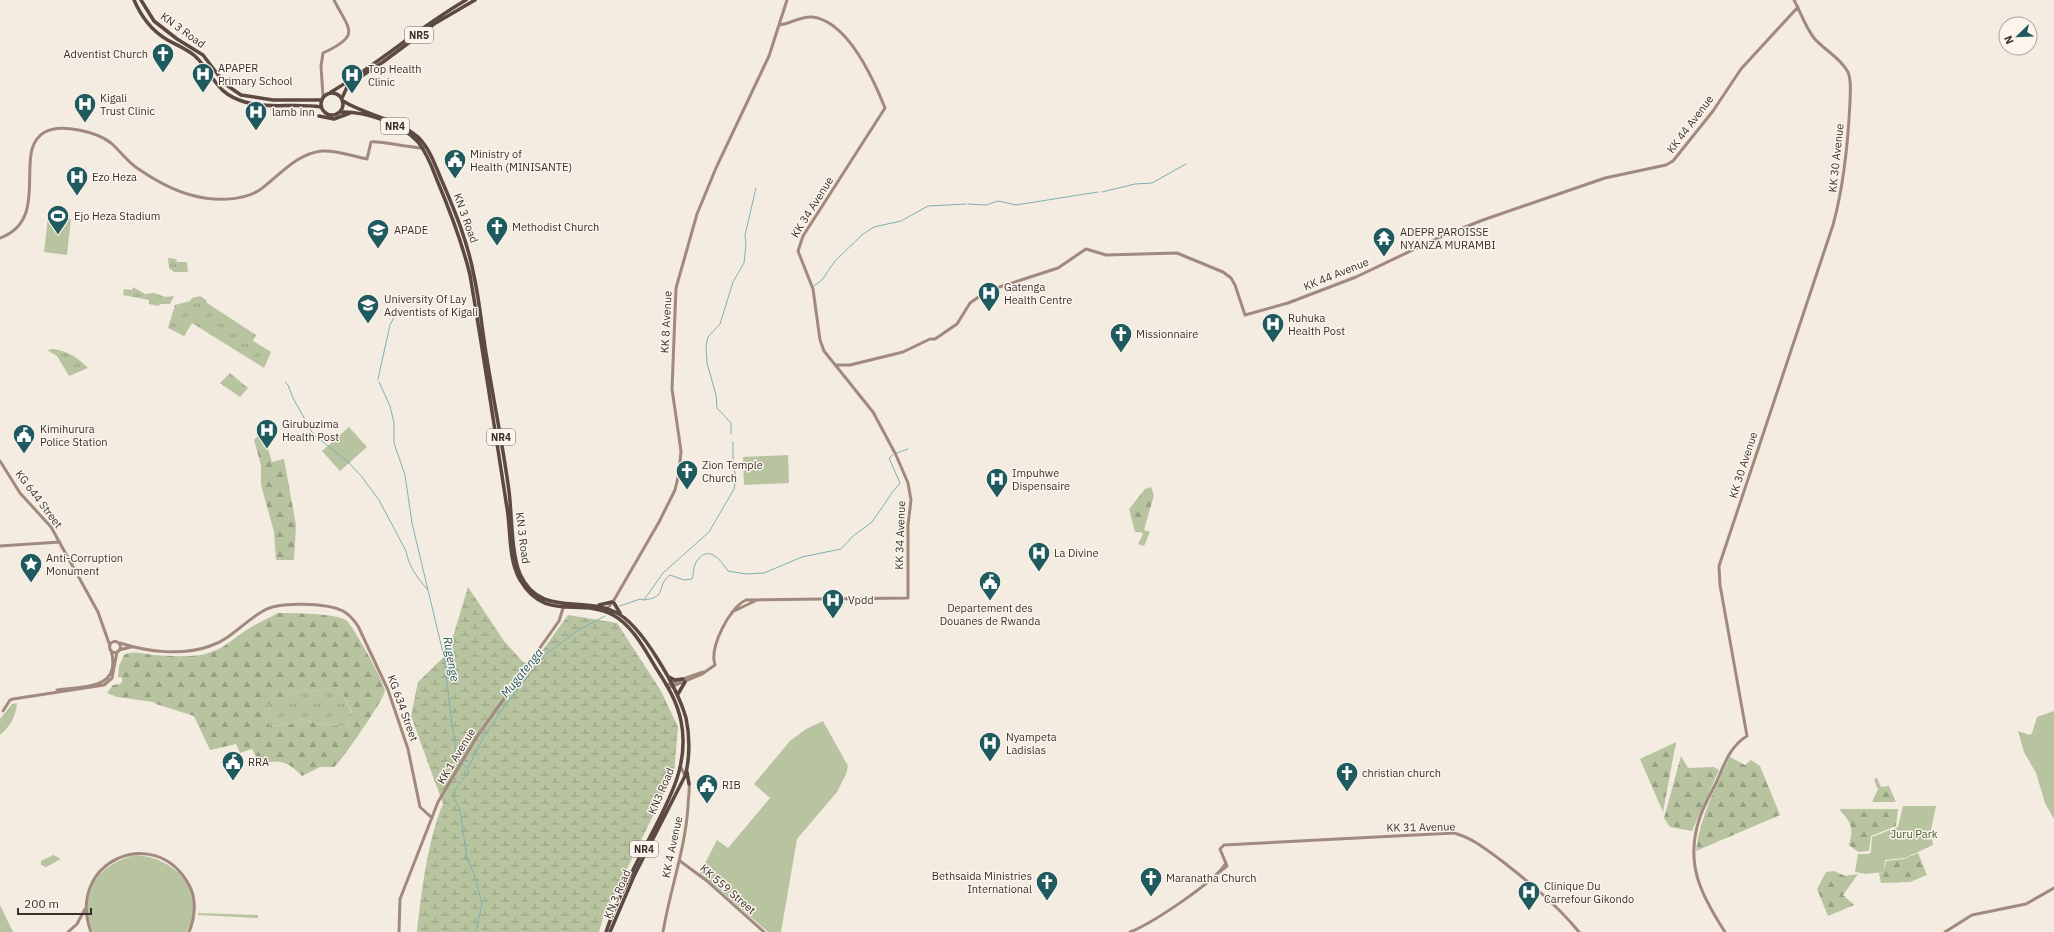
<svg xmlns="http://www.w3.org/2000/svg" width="2054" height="932" font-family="'IBM Plex Sans',sans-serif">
  <defs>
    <pattern id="grass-tufts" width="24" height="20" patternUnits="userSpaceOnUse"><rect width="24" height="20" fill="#b8c4a0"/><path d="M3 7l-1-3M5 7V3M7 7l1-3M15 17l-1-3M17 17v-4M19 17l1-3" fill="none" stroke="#97a083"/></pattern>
    <pattern id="forest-firs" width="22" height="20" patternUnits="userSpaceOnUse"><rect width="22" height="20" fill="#b8c4a0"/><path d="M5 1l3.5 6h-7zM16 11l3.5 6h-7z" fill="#97a083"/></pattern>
    <pattern id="wetland-marsh" width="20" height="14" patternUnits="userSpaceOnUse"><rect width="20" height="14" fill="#b8c4a0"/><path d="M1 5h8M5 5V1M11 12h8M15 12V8" fill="none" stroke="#97a083"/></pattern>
  </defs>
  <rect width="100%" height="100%" fill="#f4ebe1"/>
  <path fill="url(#grass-tufts)" d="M168 258 176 259 177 262H187L188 272H174L169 268Z
    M133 287 145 294 154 293 165 297 174 296 170 304H160L159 306 149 304V300L123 295 124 289 132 290Z
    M200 296 206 300 207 303 256 335 253 341 271 352 264 368 192 323 184 336 168 328 175 305 190 301 192 298Z
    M53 349C68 351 78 358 88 368L69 376 57 356 47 350Z
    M230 373 248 388 240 397 220 383Z
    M336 687 344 696 352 713 347 727 319 724 301 719 292 724 270 726 265 719 262 706 304 689 315 691Z
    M53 855 61 859 46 867 41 865V861Z"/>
  <path fill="url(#forest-firs)" fill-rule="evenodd" d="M269 425 275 431 266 442 272 462 284 459 296 525 294 560H276L274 532 261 485V465L254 440Z
    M1151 487 1154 495 1144 530 1150 532 1144 546 1138 544 1143 534 1141 532H1135L1129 509 1145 489Z
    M278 613C291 613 338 613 347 621 354 627 385 684 385 691 383 701 343 759 334 767H320L302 776C285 759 281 761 259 763L252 749 240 753 236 744 210 750 194 716 156 704 153 702 117 697 107 693 113 685 120 684 122 682V678L118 677 119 666 124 655C134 650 142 654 154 655 168 656 185 657 200 655 221 651 229 642 245 631 255 624 267 619 278 613ZM336 687 344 696 352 712 347 727 319 724 301 719 292 724 270 726 265 719 263 706 304 689 315 691Z
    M1676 742 1663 812 1640 759Z
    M1681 756 1688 768 1714 767 1719 770 1692 831 1670 827 1664 818Z
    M1730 757 1745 765 1751 760 1760 766 1780 815 1696 851C1700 817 1715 788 1730 757Z
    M1877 778 1881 787 1889 786 1896 802H1872L1878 789 1874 779Z
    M1839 809H1898L1896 826 1871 836 1869 851 1858 852 1849 845C1854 827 1851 822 1839 809Z
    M1918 853 1927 875 1910 882 1881 883 1879 873 1884 872 1886 861 1904 859Z
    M1834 871 1845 876 1858 874 1843 895 1854 905 1828 916 1817 889 1826 872Z"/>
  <path fill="url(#wetland-marsh)" d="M468 587 504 641 524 663 537 658 568 615 617 623 661 691 678 727 674 773 603 918 599 932H417C421 894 428 838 443 804L411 716 418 682 448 653Z"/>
  <path fill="#b8c4a0" d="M48 217 71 219 67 255 44 252Z
    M349 427 367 447 340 471 322 451Z
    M788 455 789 483 744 485 743 457Z
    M17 703C16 716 10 727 0 735V719L12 704Z
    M2054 711V819L2045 803 2036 773 2024 752 2018 731 2030 735 2032 733 2037 717Z
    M823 721 848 766 846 774 837 792 797 839 781 932H768L700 873 717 840 728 848 770 798 754 784 790 741 806 729Z
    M1903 806H1936L1931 830 1933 845 1905 858 1885 860 1884 872 1866 874 1855 872 1858 854H1868L1871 852 1872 837 1898 827Z
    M136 855C177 858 207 892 187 932H93C77 895 98 863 136 855Z
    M0 905 13 932H0Z
    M198 913 258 915V918L198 915Z"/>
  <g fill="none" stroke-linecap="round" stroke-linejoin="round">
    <path stroke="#7fb0b2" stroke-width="1" d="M1102 192 1135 184 1152 183 1186 164
      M968 204 986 205 998 201 1016 205 1098 192
      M814 286 822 280 835 261 863 234 874 227 901 221 928 206 966 204
      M378 379 390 325 398 310
      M285 382 288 385 293 398 313 434 348 462 362 477 379 500 406 551C409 567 417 577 427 589
      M379 382 390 406 394 423V443L405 475 412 523 444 657 452 725 457 757 460 762
      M731 434V423L717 408 716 395 707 363 706 346 708 337 720 324 733 282 744 263 746 245 745 235 756 188
      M897 453 908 449
      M890 495 900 483 889 458 893 455
      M644 600C669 597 655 586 670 575L684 580 692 579C694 573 693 566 697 561 708 544 721 560 728 571L746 574 764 573 802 557 841 549 853 536 872 522 890 496
      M620 606 640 599 644 600 663 573 709 532 734 489 736 479 733 462V442
      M463 764 469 771 452 794 460 810 467 858 474 874 482 904 476 932
      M468 768 484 736 506 704 546 654 577 631 605 616"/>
    <path stroke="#a18a7d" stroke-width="3" d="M323 96 321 66 323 53C362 35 349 30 334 0
      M0 238C53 219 11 150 45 132 61 123 97 132 111 143 120 151 127 161 137 168 153 179 172 190 191 195 212 201 243 202 261 189 281 174 296 154 322 151 336 150 353 156 367 159L371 142C375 140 413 148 423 148
      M836 365H850L903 352 930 339H935L957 324 970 303 987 291 1058 268 1086 249 1106 255 1177 253 1223 272 1231 278 1235 285 1245 315 1288 303 1356 277 1440 237 1483 220 1605 178 1666 165 1673 161 1713 111 1741 69 1798 7
      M0 461 20 493 51 527 98 612 110 646
      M0 546 60 542
      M606 610 614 600 659 522 675 490 679 473 681 451 672 389 676 288 697 214 716 168 769 56 787 0
      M732 612 757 600
      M109.5 647a5.5 5.5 0 1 1 11 0a5.5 5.5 0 1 1-11 0Z
      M120 643C147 652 183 656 210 646 231 639 244 622 263 611 278 601 327 603 343 611 350 615 354 620 358 626L388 690 408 749 420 807 431 817
      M119 650 131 647
      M666 685 703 672
      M668 688 702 674 715 665C709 647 730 607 746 600L908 598V525L911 500 908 483 896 455 873 412 824 351 820 340 813 289 798 251 803 236 885 108C873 78 848 21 812 17 800 16 791 24 779 25
      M57 690C84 686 122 690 111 650
      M3 711 10 700 13 699 104 685 112 678 117 652
      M681 767 685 776
      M680 861 707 881 764 932
      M1218 873 1227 866 1220 849 1224 845 1454 833C1473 838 1487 850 1502 861 1530 883 1556 904 1579 932
      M68 932 77 924 85 909
      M91 932C65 862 155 822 189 885 197 899 195 918 189 932
      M399 932 400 899 438 802 476 738 559 621 564 605
      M663 932C670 890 685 850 688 807 688 799 690 791 689 783
      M1130 932C1151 924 1215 882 1226 863
      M1725 932C1701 895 1684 863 1700 817 1704 805 1711 793 1717 781 1724 765 1730 746 1747 736L1720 585 1719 566 1833 225C1844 185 1848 144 1850 102 1850 92 1852 82 1848 72 1840 57 1824 50 1814 38 1805 26 1801 13 1794 0
      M1945 932 1972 915 2026 904 2054 888"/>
    <path stroke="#5c4a42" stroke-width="3.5" d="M134 0C141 16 151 30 166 39 176 45 187 49 195 56 215 75 214 93 245 102 267 109 297 103 321 107
      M141 0 154 21 177 39 203 55 225 84 241 95 273 100H321
      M331 92C378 64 418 28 466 0
      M321 104a11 11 0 1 1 22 0a11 11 0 1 1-22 0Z
      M342 98 348 85 383 62 434 24 475 0
      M343 101C367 116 396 118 418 137 430 149 435 165 442 181 455 211 468 243 474 276 480 303 482 331 487 359 494 403 503 446 509 491 512 514 511 553 520 574 539 617 581 596 615 612 642 624 678 690 686 718 690 736 690 759 685 776L634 876 610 932
      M340 112C365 111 401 123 418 142 427 153 432 167 437 180 450 211 462 242 470 275 483 352 495 430 507 508 511 531 508 559 520 580 545 623 580 597 613 615 633 626 645 650 656 668 667 685 677 701 681 721 690 764 669 800 650 837 634 868 617 899 606 932
      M319 116 334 119 350 113
      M614 603 620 613
      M599 605 612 602
      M669 677 675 680 683 679
      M678 694 685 682
      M687 772 689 784"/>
  </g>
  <defs>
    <g id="church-pin" transform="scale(1.15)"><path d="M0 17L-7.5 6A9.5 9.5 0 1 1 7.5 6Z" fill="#1f5a5e" stroke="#fbf5ee"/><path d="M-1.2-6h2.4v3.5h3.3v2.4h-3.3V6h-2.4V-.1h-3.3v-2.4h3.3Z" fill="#fff"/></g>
    <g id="hospital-pin" transform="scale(1.15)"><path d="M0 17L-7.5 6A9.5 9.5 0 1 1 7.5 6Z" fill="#1f5a5e" stroke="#fbf5ee"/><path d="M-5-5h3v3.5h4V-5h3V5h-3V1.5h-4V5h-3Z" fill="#fff"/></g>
    <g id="civic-pin" transform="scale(1.15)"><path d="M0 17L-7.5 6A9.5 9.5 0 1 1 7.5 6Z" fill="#1f5a5e" stroke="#fbf5ee"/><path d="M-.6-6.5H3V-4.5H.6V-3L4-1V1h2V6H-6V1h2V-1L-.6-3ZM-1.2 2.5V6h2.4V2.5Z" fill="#fff"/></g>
    <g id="stadium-pin" transform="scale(1.15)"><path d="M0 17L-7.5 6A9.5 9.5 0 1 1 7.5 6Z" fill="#1f5a5e" stroke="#fbf5ee"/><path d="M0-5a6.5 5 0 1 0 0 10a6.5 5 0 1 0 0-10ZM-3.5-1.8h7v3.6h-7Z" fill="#fff"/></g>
    <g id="school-pin" transform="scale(1.15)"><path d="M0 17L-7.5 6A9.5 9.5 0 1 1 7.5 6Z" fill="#1f5a5e" stroke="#fbf5ee"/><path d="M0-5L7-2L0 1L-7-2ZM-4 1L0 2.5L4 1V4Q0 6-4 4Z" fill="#fff"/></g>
    <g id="temple-pin" transform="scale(1.15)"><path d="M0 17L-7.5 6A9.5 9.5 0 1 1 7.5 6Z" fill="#1f5a5e" stroke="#fbf5ee"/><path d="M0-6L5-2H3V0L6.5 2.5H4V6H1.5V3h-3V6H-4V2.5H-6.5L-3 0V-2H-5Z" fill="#fff"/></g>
    <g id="university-pin" transform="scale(1.15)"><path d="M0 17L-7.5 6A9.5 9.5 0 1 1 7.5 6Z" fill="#1f5a5e" stroke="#fbf5ee"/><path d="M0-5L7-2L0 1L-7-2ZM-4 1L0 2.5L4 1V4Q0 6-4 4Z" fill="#fff"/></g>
    <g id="sight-pin" transform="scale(1.15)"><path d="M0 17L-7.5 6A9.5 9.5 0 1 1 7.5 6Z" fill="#1f5a5e" stroke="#fbf5ee"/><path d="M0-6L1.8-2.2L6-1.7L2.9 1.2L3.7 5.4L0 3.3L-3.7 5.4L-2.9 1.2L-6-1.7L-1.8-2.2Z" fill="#fff"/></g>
  </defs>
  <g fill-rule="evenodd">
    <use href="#church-pin" x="163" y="54"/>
    <use href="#hospital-pin" x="203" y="74"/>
    <use href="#hospital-pin" x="352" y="75"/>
    <use href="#hospital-pin" x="85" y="104"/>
    <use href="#hospital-pin" x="256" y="112"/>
    <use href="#civic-pin" x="455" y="160"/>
    <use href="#hospital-pin" x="77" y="177"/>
    <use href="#stadium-pin" x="58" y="216"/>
    <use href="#church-pin" x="497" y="227"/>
    <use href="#school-pin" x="378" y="230"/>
    <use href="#temple-pin" x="1384" y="238"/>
    <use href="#hospital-pin" x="989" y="293"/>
    <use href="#university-pin" x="368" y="305"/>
    <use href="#hospital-pin" x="1273" y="324"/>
    <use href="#church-pin" x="1121" y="334"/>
    <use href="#hospital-pin" x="267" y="430"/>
    <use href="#civic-pin" x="24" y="435"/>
    <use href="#church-pin" x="687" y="471"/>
    <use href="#hospital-pin" x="997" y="479"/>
    <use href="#hospital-pin" x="1039" y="553"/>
    <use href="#sight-pin" x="31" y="564"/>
    <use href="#civic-pin" x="990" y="582"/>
    <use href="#hospital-pin" x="833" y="600"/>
    <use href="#hospital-pin" x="990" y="743"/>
    <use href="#civic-pin" x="233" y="762"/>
    <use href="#church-pin" x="1347" y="773"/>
    <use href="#civic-pin" x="707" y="785"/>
    <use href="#church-pin" x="1151" y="878"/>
    <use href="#church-pin" x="1047" y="882"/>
    <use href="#hospital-pin" x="1529" y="892"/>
  </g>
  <g text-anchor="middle" stroke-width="3" stroke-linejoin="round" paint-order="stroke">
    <g fill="#fbf5ee" stroke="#756b66" stroke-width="1">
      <rect x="405" y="27" width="28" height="16" rx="3"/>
      <rect x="381" y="118" width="28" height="16" rx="3"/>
      <rect x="487" y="429" width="28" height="16" rx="3"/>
      <rect x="630" y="841" width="28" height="16" rx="3"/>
    </g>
    <g font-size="10" font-weight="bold" fill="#3b302b">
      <text x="419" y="39">NR5</text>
      <text x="395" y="130">NR4</text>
      <text x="501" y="441">NR4</text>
      <text x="644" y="853">NR4</text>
    </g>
    <g font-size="11" fill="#3b302b" stroke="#fbf5ee">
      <text transform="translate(183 30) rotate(36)" y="4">KN 3 Road</text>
      <text transform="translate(1690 124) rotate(-53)" y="4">KK 44 Avenue</text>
      <text transform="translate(1836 158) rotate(-84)" y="4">KK 30 Avenue</text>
      <text transform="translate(812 207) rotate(-58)" y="4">KK 34 Avenue</text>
      <text transform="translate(466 218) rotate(70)" y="4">KN 3 Road</text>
      <text transform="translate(1336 274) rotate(-22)" y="4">KK 44 Avenue</text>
      <text transform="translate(666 322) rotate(-87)" y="4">KK 8 Avenue</text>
      <text transform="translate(1743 465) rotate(-72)" y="4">KK 30 Avenue</text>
      <text transform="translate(39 499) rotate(53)" y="4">KG 644 Street</text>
      <text transform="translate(900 535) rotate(-88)" y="4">KK 34 Avenue</text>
      <text transform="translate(523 538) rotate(83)" y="4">KN 3 Road</text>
      <text transform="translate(403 708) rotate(70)" y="4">KG 634 Street</text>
      <text transform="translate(456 756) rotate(-59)" y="4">KK 1 Avenue</text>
      <text transform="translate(661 791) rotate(-67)" y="4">KN3 Road</text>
      <text transform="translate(1421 827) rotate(-1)" y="4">KK 31 Avenue</text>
      <text transform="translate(672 847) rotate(-78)" y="4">KK 4 Avenue</text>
      <text transform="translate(728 889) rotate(41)" y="4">KK 559 Street</text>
      <text transform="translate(617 894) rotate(-67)" y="4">KN 3 Road</text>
    </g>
    <g font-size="11" fill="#3b302b" stroke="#fbf5ee" text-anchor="start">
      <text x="148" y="58" text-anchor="end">Adventist Church</text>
      <text x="218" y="72">APAPER<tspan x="218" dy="13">Primary School</tspan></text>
      <text x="368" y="73">Top Health<tspan x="368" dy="13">Clinic</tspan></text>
      <text x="100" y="102">Kigali<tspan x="100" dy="13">Trust Clinic</tspan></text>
      <text x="272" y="116">lamb inn</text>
      <text x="470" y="158">Ministry of<tspan x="470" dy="13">Health (MINISANTE)</tspan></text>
      <text x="92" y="181">Ezo Heza</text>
      <text x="74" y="220">Ejo Heza Stadium</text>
      <text x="512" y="231">Methodist Church</text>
      <text x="394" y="234">APADE</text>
      <text x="1400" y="236">ADEPR PAROISSE<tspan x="1400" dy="13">NYANZA MURAMBI</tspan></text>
      <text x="1004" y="291">Gatenga<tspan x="1004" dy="13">Health Centre</tspan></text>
      <text x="384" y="303">University Of Lay<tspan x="384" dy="13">Adventists of Kigali</tspan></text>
      <text x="1288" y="322">Ruhuka<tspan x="1288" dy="13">Health Post</tspan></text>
      <text x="1136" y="338">Missionnaire</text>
      <text x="282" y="428">Girubuzima<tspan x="282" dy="13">Health Post</tspan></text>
      <text x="40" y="433">Kimihurura<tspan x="40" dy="13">Police Station</tspan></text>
      <text x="702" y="469">Zion Temple<tspan x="702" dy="13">Church</tspan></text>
      <text x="1012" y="477">Impuhwe<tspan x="1012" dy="13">Dispensaire</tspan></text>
      <text x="1054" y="557">La Divine</text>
      <text x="46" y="562">Anti-Corruption<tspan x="46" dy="13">Monument</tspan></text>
      <text x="848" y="604">Vpdd</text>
      <text x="990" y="612" text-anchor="middle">Departement des<tspan x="990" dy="13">Douanes de Rwanda</tspan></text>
      <text x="1006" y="741">Nyampeta<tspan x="1006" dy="13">Ladislas</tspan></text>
      <text x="248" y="766">RRA</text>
      <text x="1362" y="777">christian church</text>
      <text x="722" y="789">RIB</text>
      <text x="1032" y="880" text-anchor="end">Bethsaida Ministries<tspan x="1032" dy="13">International</tspan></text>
      <text x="1166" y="882">Maranatha Church</text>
      <text x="1544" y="890">Clinique Du<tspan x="1544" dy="13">Carrefour Gikondo</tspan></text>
    </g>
    <g font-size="11" fill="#4a5a2e" stroke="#fbf5ee">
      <text x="1914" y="838">Juru Park</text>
    </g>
    <g font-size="12" font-style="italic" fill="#1f5a5e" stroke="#fbf5ee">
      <text transform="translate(451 659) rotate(80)" y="4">Rugenge</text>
      <text transform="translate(522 673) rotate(-51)" y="4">Mugatenga</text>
    </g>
  </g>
  <g transform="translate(2018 36) rotate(247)"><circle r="19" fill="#fbf5ee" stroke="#aea6a0"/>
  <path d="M0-3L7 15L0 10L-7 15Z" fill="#1f5a5e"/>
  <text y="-6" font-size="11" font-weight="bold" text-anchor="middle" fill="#3b302b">N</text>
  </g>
  <path d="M18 908v6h73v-6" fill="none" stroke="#3b302b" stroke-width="2"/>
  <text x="24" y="908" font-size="12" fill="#3b302b" stroke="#fbf5ee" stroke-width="3" paint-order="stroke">200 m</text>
</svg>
